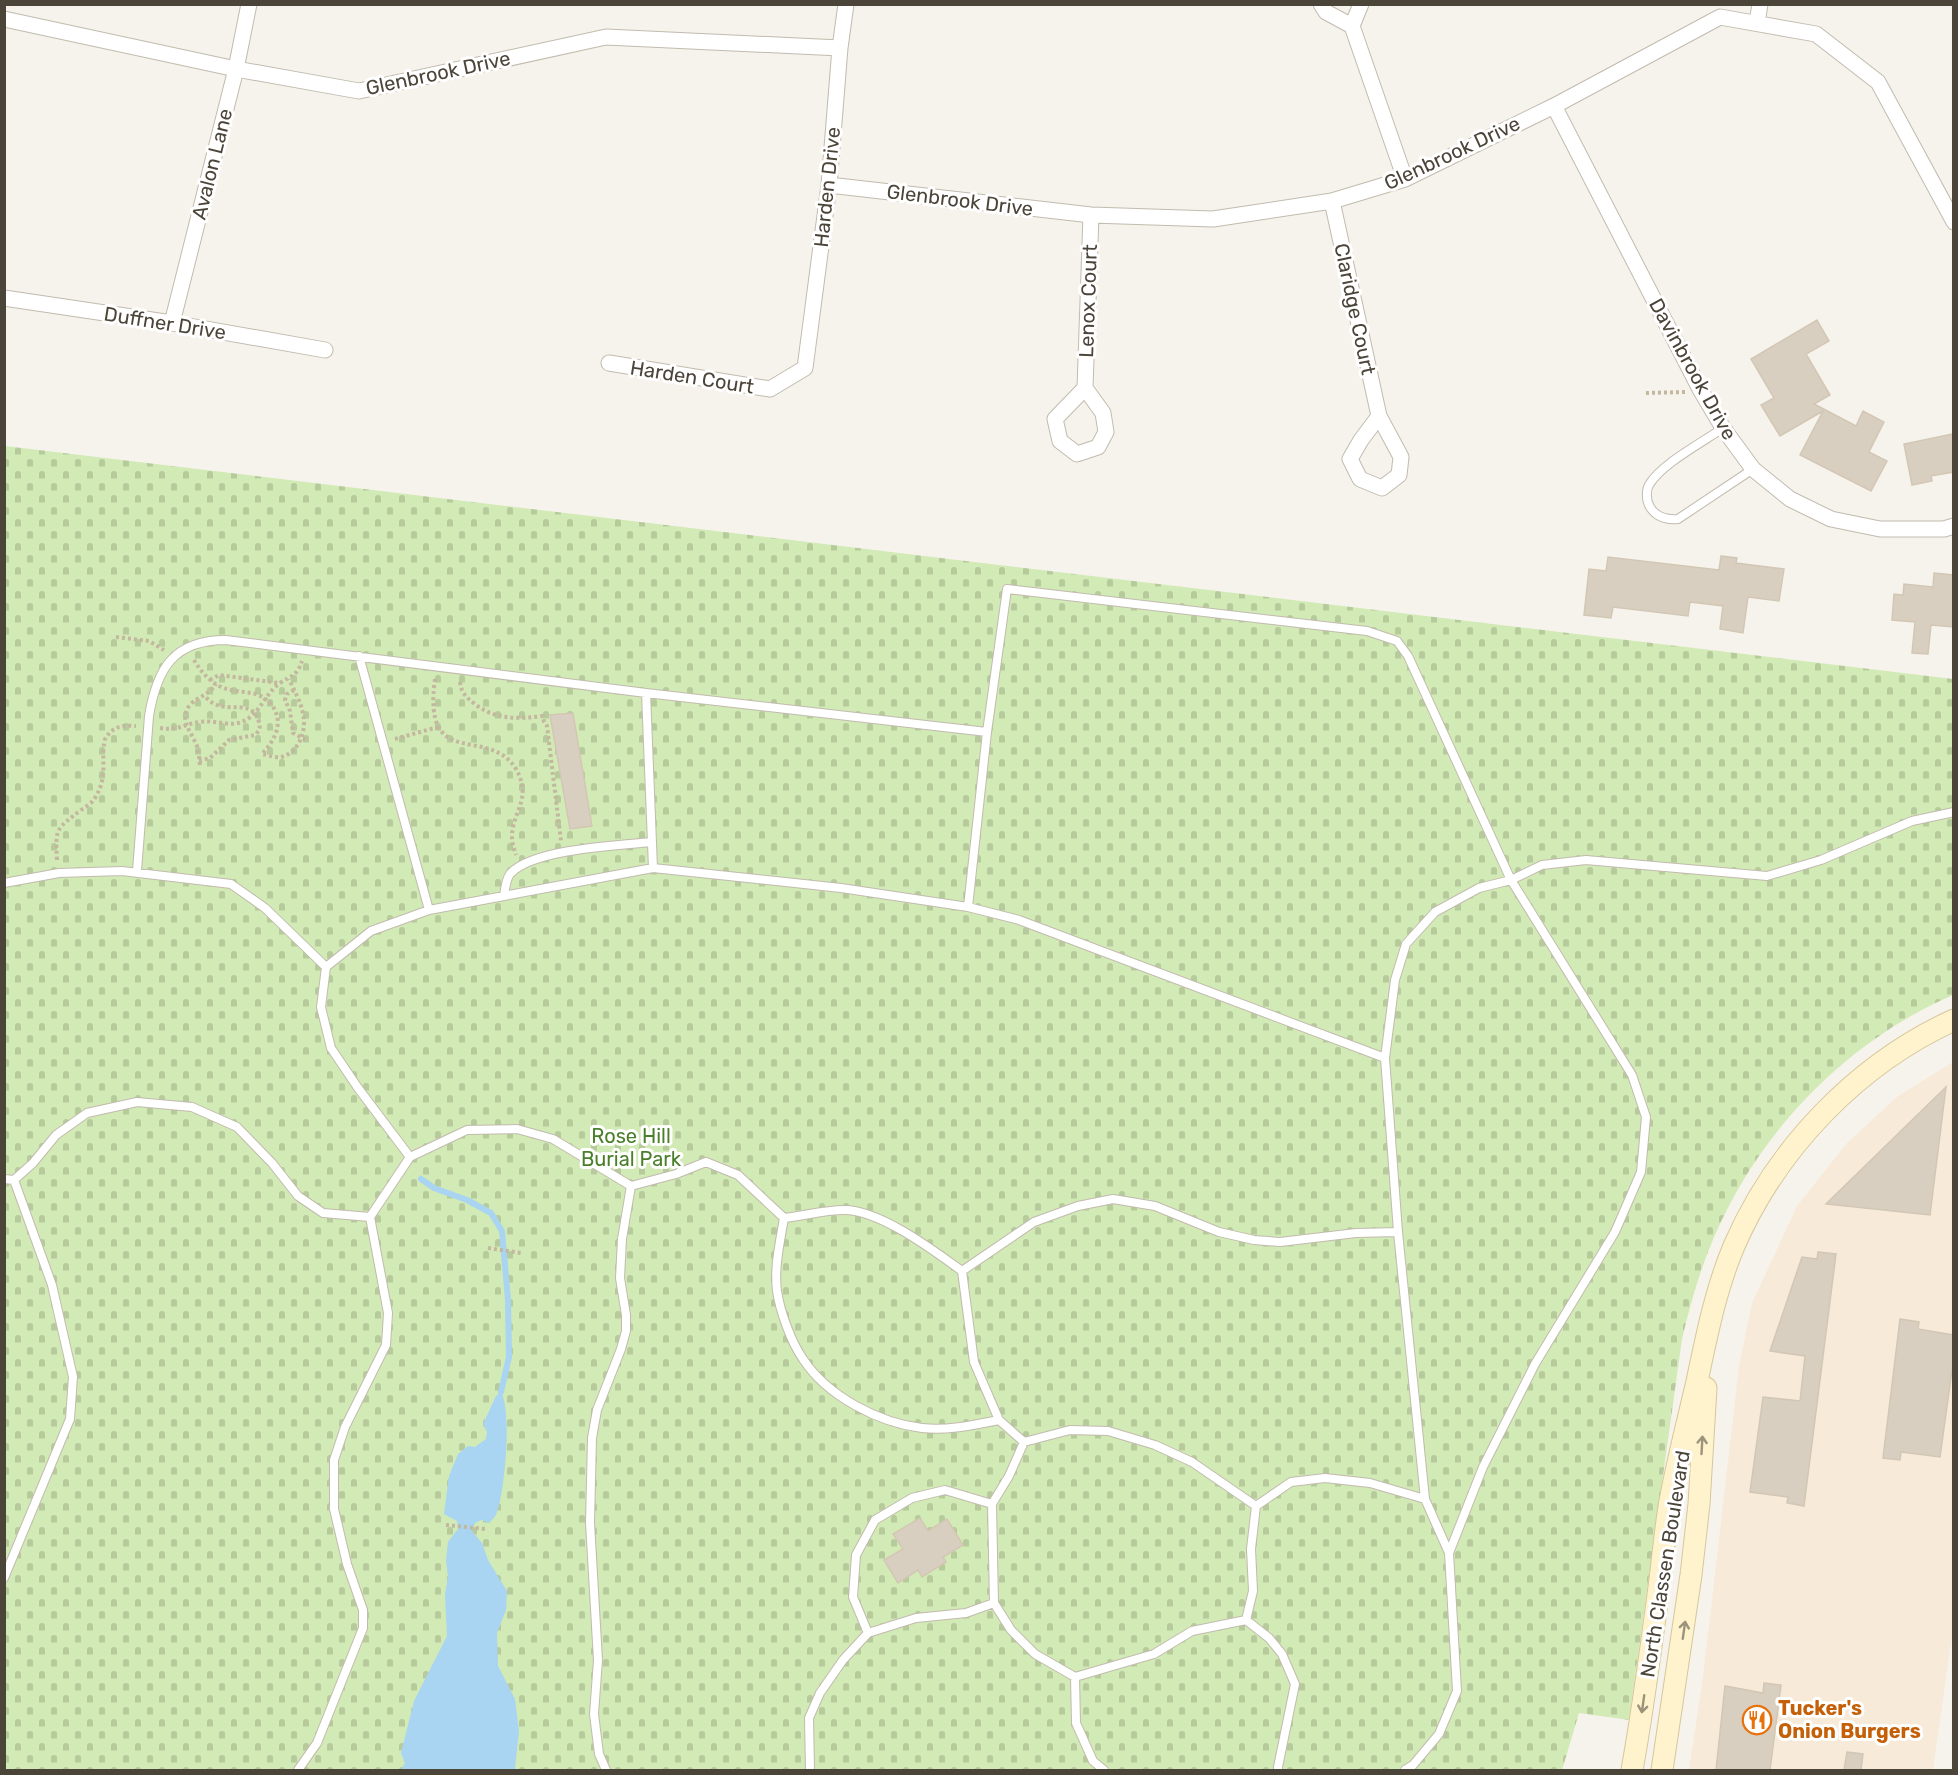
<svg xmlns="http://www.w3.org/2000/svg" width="1958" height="1775" font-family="Rubik,sans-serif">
  <defs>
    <pattern id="cemetery-stones" width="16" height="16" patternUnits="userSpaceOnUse" patternTransform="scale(1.5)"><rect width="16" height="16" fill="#d2eab5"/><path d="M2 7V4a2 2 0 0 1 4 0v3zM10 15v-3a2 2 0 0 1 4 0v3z" fill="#b6ca9c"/></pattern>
  </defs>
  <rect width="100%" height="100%" fill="#f6f3ec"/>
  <path fill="#f7ead8" d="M1953 1062 1954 1621 1933 1770H1689L1703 1677 1739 1367 1752 1303 1797 1206 1847 1143 1898 1096Z"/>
  <path fill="url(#cemetery-stones)" d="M5 446 1953 679V995C1842 1043 1752 1139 1708 1252 1697 1280 1689 1309 1682 1339L1629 1720 1579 1713 1562 1770H5Z"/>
  <path fill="#a9d4f2" d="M501 1392C512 1411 505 1490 497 1512 496 1516 492 1520 489 1523L481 1520 475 1523 472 1531 482 1543 488 1560 507 1591 506 1610 497 1633 498 1666 515 1699 519 1731 515 1768 516 1770H401L405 1763 401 1753 414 1701 447 1636 445 1594 448 1577 446 1560 448 1542 458 1529 457 1521 444 1514 449 1476 458 1454 468 1446 475 1447 486 1439 487 1432 483 1424 496 1396Z"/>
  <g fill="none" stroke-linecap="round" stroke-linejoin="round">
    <path stroke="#a9d4f2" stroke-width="6" d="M421 1179 434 1188 467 1200 491 1213 502 1231 508 1300 509 1357 501 1392"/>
  </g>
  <path fill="#d8cfc1" stroke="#d3c7b4" stroke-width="1.5" d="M1817 320 1829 341 1806 354 1830 395 1814 404 1856 426 1863 411 1884 422 1869 452 1887 461 1871 491 1800 455 1823 411 1780 436 1761 405 1774 398 1751 359Z
    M1953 434V472L1931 476 1932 481 1912 485 1904 444Z
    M1721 556 1737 558 1736 563 1784 569 1779 601 1748 597 1743 633 1720 629 1723 606 1690 602 1688 616 1613 607 1611 618 1584 615 1589 569 1606 571 1608 557 1719 570Z
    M1934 573 1953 575V627L1931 625 1928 654 1912 653 1915 622 1892 620 1894 594 1903 595 1904 584 1933 587Z
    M573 713 592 826 570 829 550 715Z
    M1946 1087 1930 1215 1826 1204Z
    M1818 1252 1836 1254 1804 1506 1787 1503 1788 1497 1750 1492 1763 1397 1800 1401 1805 1356 1770 1351 1802 1257 1817 1259Z
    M1900 1319 1919 1322 1918 1329 1953 1335V1363L1940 1457 1901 1452 1900 1460 1883 1458Z
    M920 1518 928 1531 947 1519 963 1545 943 1557 946 1562 922 1577 918 1570 898 1583 884 1560 903 1549 893 1534Z
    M1764 1683 1781 1685 1770 1770H1716L1725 1686 1763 1693Z
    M1847 1752 1863 1754 1861 1770H1844Z"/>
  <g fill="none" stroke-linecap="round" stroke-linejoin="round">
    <g stroke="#c2bbae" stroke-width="10">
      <path id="service" d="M1723 428C1703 442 1661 464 1649 485 1646 490 1646 501 1650 507 1656 517 1666 520 1678 519L1753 469
        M359 656 429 910
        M646 693 653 868
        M137 871 149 716C157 668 174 640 226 640L646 693 987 732
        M4 883 59 873 122 871 231 884 265 908 326 967
        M504 896C505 889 506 879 510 874 531 849 620 845 652 842
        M968 907 987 732 1007 589 1367 631 1397 641 1408 656 1511 880 1632 1075 1646 1117 1641 1172 1615 1232 1535 1364 1483 1467 1449 1553
        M410 1157 358 1088 331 1048 321 1007 326 967 371 931 429 910 653 868 841 888 968 907 1019 920 1385 1058
        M4 1179 14 1180 52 1285 73 1377 70 1419 4 1578
        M14 1180 33 1163 56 1135 87 1113 137 1102 192 1107 237 1127 272 1163 298 1196 323 1213 370 1217
        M631 1186 676 1174 706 1162 738 1175 784 1218C780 1242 774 1267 777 1291 780 1311 791 1342 803 1359 827 1396 879 1423 922 1428 948 1431 973 1425 999 1420
        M784 1218C803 1216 824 1210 844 1210 880 1210 933 1250 962 1271
        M1024 1442 1070 1430 1108 1431 1155 1445 1192 1462 1256 1506
        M994 1603 992 1504 1009 1476 1024 1442 999 1420 974 1362 962 1271 1034 1222 1078 1206 1113 1199 1155 1206 1219 1232 1254 1240 1280 1242 1356 1233 1398 1232
        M1246 1620 1253 1591 1251 1549 1256 1506 1291 1482 1325 1478 1370 1483 1425 1499
        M1246 1620 1269 1638 1282 1654 1295 1684 1278 1767V1770
        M868 1633 853 1597 856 1555 875 1520 912 1498 945 1490 992 1504
        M1075 1677 1076 1723 1093 1761 1104 1770
        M298 1770 317 1743 363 1628V1610L347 1564 334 1509V1460L345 1427 386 1345 388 1313 370 1217 410 1157 467 1130 517 1129 553 1139 631 1186 622 1239 620 1278 626 1315V1331L621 1349 597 1410 592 1438 590 1523 598 1660 594 1714 599 1754 606 1770
        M810 1770 809 1718 820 1693 843 1660 868 1633 916 1618 966 1613 994 1603 1011 1630 1035 1654 1075 1677 1154 1654 1192 1631 1246 1620
        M1405 1770 1413 1765 1439 1734 1457 1691 1449 1553 1425 1499 1398 1232 1385 1058 1395 980 1406 944 1435 912 1479 888 1511 880 1542 865 1586 860 1767 876 1821 860 1912 821 1954 812"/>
    </g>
    <g stroke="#c2bbae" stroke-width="17">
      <path id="minor" d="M1321 4 1326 12 1352 26
        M1361 4 1352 26 1405 179
        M4 19 236 69 359 91 606 37 840 48
        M1757 23 1760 4
        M1554 106 1701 391 1723 428 1753 469 1790 499 1831 519 1880 529H1944L1954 526
        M829 185 1091 215 1213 219 1332 201 1405 179 1554 106 1720 17 1816 34 1878 82 1954 222
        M1332 201 1379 416 1401 457 1399 475 1382 488 1360 479 1350 459 1361 440 1379 416
        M4 298 172 323 325 350
        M172 323 236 69 249 4
        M609 363 770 389 805 368 829 185 840 48 846 4
        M1085 388 1055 419 1060 441 1077 454 1098 447 1106 432 1103 413 1085 388 1091 215"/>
    </g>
    <g stroke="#d6c79b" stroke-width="23">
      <path id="secondary" d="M1632 1770C1643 1710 1651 1648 1659 1587 1663 1558 1665 1529 1670 1501 1677 1463 1687 1424 1696 1386 1706 1339 1715 1291 1734 1246 1776 1149 1857 1064 1954 1020
        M1662 1770 1691 1575 1699 1504 1706 1388"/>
    </g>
    <path stroke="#c4b79f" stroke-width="4" stroke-dasharray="3 3" stroke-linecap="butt" d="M1646 393 1685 392
      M116 637 149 641 164 650
      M194 660C200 670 208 680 219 686 231 692 243 691 256 694 262 696 267 700 271 704 285 722 275 740 262 754 268 755 275 758 281 757 299 753 307 730 303 714 301 702 294 690 289 679
      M435 679C422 773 488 724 516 769 533 799 512 811 512 837 512 843 514 849 516 855
      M210 680 219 675 279 683
      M460 682C461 693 467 698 476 705 497 720 518 719 543 716L544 722 547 726 561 841
      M294 690 287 694 285 700 290 711 293 733 306 740
      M160 728C179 731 184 724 200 722 218 719 233 730 249 718 262 708 267 692 280 683 292 675 297 676 302 661
      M395 739 438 727
      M199 761 210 758 229 740 255 735C259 731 261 728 259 722 253 700 232 711 217 705 212 703 208 700 205 696
      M200 765C199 758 199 752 197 746 192 733 178 719 190 705 198 696 208 696 216 684
      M57 860C55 828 56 829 81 810 86 807 92 803 95 798 109 775 100 761 105 739 113 726 122 725 136 726
      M488 1248 521 1253
      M446 1525 485 1529"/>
    <use href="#service" stroke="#fff" stroke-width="8"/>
    <use href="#minor" stroke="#fff" stroke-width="15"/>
    <use href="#secondary" stroke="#fff3cd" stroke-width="21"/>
  </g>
  <defs><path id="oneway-shaft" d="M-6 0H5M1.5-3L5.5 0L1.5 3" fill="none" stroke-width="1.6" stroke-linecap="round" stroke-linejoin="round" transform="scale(1.5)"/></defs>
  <g stroke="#9c937c">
    <use href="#oneway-shaft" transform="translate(1702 1445) rotate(-87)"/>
    <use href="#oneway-shaft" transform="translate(1684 1630) rotate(-82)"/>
    <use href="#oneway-shaft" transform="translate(1643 1704) rotate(98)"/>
  </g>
  <defs>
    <g id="restaurant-ring" transform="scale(1.5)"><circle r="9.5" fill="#fff" stroke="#e8710a" stroke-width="1.5"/><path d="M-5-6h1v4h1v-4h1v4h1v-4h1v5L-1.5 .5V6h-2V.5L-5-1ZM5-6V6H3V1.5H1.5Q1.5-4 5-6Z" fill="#e8710a"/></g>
  </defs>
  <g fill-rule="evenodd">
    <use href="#restaurant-ring" x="1757" y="1720"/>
  </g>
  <g text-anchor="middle" stroke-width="6" stroke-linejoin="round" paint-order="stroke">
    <g font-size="20" fill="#4b4439" stroke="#fff">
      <text transform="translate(438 73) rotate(-12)" y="7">Glenbrook Drive</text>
      <text transform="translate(1452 153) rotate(-25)" y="7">Glenbrook Drive</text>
      <text transform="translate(212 164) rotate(-76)" y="7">Avalon Lane</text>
      <text transform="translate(827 187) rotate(-84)" y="7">Harden Drive</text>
      <text transform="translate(960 200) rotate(7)" y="7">Glenbrook Drive</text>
      <text transform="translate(1088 301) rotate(-88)" y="7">Lenox Court</text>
      <text transform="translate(1355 309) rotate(78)" y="7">Claridge Court</text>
      <text transform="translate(165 323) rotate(9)" y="7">Duffner Drive</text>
      <text transform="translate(1693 369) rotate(61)" y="7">Davinbrook Drive</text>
      <text transform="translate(692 377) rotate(9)" y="7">Harden Court</text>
      <text transform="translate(1665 1564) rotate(-81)" y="7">North Classen Boulevard</text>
    </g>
    <g font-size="20" fill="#4a7f2a" stroke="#fff">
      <text x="631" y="1143">Rose Hill<tspan x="631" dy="23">Burial Park</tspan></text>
    </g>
    <g font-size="20" font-weight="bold" fill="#c56008" stroke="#fff" text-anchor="start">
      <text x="1778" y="1715">Tucker's<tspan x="1778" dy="23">Onion Burgers</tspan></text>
    </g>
  </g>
  <rect width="1958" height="1775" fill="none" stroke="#4b4439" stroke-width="12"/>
</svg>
